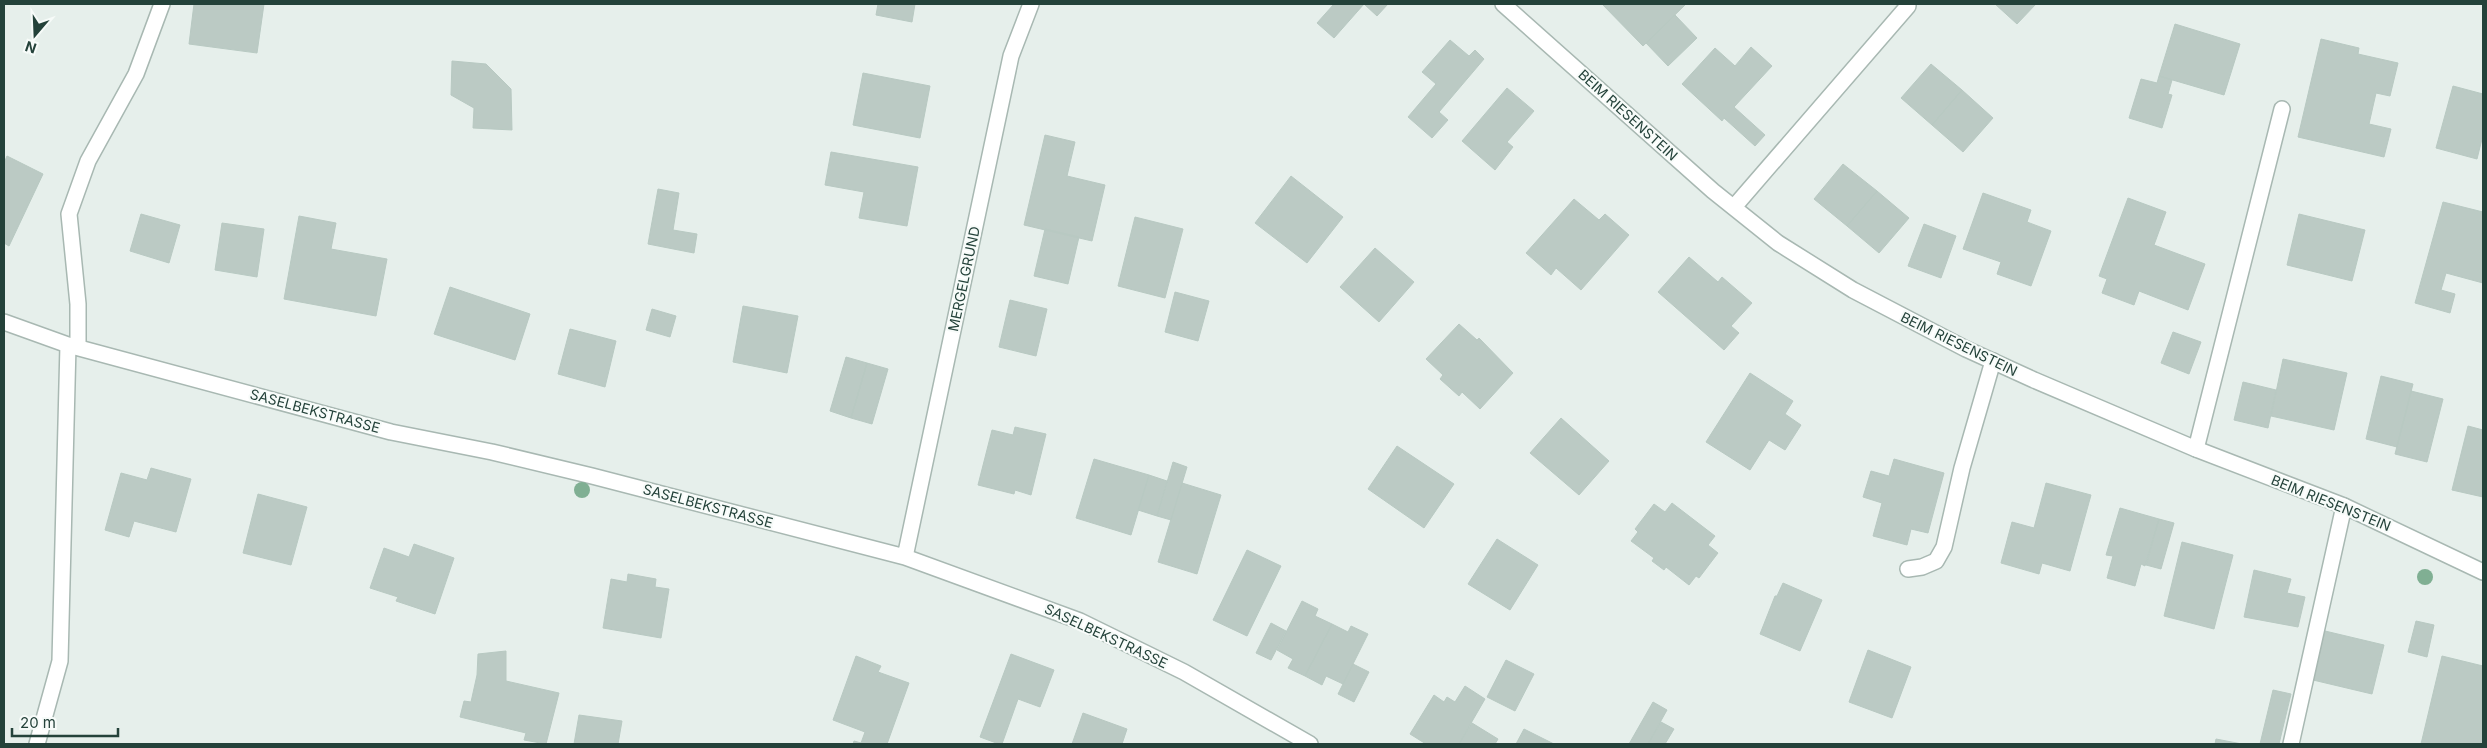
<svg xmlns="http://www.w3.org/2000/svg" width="2487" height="748" font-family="Inter,sans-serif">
  <rect width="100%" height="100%" fill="#e6efeb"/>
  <path fill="#bbcac4" stroke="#b8c9c2" d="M194 4H264L257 53 189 44Z
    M878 4H915L912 22 876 15Z
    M1334 4H1364L1334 38 1317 23Z
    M1364 4H1388L1377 16Z
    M1602 4H1684L1685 5 1643 46Z
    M1995 4H2036L2017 24Z
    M1675 15 1697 38 1668 66 1646 43Z
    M2175 24 2240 44 2224 95 2159 76Z
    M2321 39 2359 48 2358 54 2398 63 2390 96 2376 93 2369 124 2391 129 2384 157 2298 137Z
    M1450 40 1469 56 1475 50 1484 59 1439 112 1448 120 1432 138 1408 117 1436 84 1422 72Z
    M1751 47 1772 66 1734 107 1765 135 1755 146 1724 118 1722 121 1682 84 1715 48 1735 66Z
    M452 61 486 64 511 89 512 130 473 128 474 108 451 95Z
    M1931 64 1962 90 1932 125 1901 98Z
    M863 73 930 86 920 138 853 125Z
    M2159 76 2172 80 2168 94 2172 95 2162 128 2129 118 2141 79 2157 83Z
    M2453 86 2483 94V135L2477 159 2436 148Z
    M1507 88 1534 111 1507 142 1513 147 1495 170 1462 141Z
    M1962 90 1993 118 1963 152 1932 125Z
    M1045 135 1075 142 1067 176 1105 185 1092 241 1024 225Z
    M831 152 918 167 907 226 859 218 864 192 825 185Z
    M7 156 43 174 9 246 4 243V163Z
    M1843 164 1877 191 1847 226 1814 199Z
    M1291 176 1343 217 1307 263 1255 223Z
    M658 189 679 193 673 230 697 234 694 253 648 244Z
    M1877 191 1909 218 1879 253 1847 226Z
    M1983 193 2031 210 2027 222 2051 231 2031 286 1997 274 2001 262 1963 249Z
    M2128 198 2166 212 2154 245 2205 264 2188 310 2139 291 2134 305 2102 293 2107 279 2099 276Z
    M1574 199 1599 220 1605 214 1629 235 1581 290 1556 268 1551 275 1526 253Z
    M2443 202 2483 212V283L2446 273 2441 290 2455 294 2450 313 2415 303Z
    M141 214 180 225 169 263 130 251Z
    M2299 214 2365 230 2352 281 2287 265Z
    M299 216 336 223 331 249 387 259 376 316 284 299Z
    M1135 217 1183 229 1165 298 1118 286Z
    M222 223 264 229 257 277 215 270Z
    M1924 224 1956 236 1941 278 1908 266Z
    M1045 229 1079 237 1068 284 1034 276Z
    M1375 248 1414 282 1379 322 1340 287Z
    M1689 257 1718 282 1722 277 1752 303 1731 326 1739 333 1724 350 1658 292Z
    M450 287 530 314 515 360 434 334Z
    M1175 292 1209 301 1198 341 1165 332Z
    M1010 300 1047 309 1036 356 999 347Z
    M743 306 798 316 787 373 733 362Z
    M652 309 676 316 670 337 646 330Z
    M1459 324 1477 340 1479 338 1513 373 1480 409 1462 392 1459 396 1440 379 1443 375 1426 359Z
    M570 329 616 341 605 387 558 374Z
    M2173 332 2201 342 2189 374 2161 363Z
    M846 357 867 363 851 418 830 411Z
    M2283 359 2347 373 2334 430 2271 416Z
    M867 363 888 369 872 424 851 418Z
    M1750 373 1793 401 1785 414 1801 425 1785 450 1769 440 1750 470 1706 442Z
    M2381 376 2413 384 2397 447 2366 439Z
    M2243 382 2276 390 2268 428 2234 420Z
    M2411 391 2443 399 2427 462 2395 454Z
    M1561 418 1609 461 1579 495 1530 453Z
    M2468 426 2483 430V497L2452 490Z
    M1015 427 1046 434 1031 495 1015 490 1014 494 978 485 992 430 1013 435Z
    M1397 446 1454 484 1424 528 1368 489Z
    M1094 459 1149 475 1131 535 1076 518Z
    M1894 459 1944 473 1928 533 1911 529 1907 545 1873 536 1882 503 1863 497 1871 471 1889 476Z
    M1173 462 1187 467 1171 520 1157 516Z
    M151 468 191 479 176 532 134 521 129 537 105 530 121 473 147 480Z
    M1149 475 1167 481 1157 516 1138 510Z
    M1182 483 1221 495 1197 574 1158 562Z
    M2046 483 2091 495 2070 571 2042 563 2039 574 2001 563 2012 522 2034 528Z
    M258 494 307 507 291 565 243 553Z
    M1672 503 1715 536 1708 545 1718 553 1699 578 1696 576 1689 585 1666 567 1664 570 1652 561 1654 558 1631 541 1638 532 1635 529 1654 504 1665 512Z
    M2120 508 2159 519 2145 566 2141 564 2135 586 2107 578 2113 556 2106 555Z
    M2159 519 2174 523 2161 569 2146 565Z
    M1497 539 1538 565 1510 610 1468 584Z
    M2182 542 2233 555 2214 629 2164 616Z
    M414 544 454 558 435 614 396 601 398 597 370 588 384 548 409 557Z
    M1247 550 1281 566 1247 636 1213 620Z
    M2254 570 2291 579 2287 593 2305 597 2298 627 2244 617Z
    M628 574 656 579 655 587 669 589 661 638 603 628 611 579 627 582Z
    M1783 583 1822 600 1800 651 1760 634 1775 596H1777Z
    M1302 601 1318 609 1315 616 1332 624 1305 676 1288 668 1293 659 1277 650Z
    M2416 621 2434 625 2427 657 2408 652Z
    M1271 623 1286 631 1271 660 1256 653Z
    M1332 624 1348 632 1351 626 1368 634 1343 684 1326 676 1322 685 1305 676Z
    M2325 631 2384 645 2372 694 2313 680Z
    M1868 650 1911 667 1892 718 1849 702Z
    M506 651V681L559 693 546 744 524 740 526 733 460 717 464 701 471 702 477 675 478 654Z
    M1011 654 1054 670 1040 707 1018 699 1002 744H999L980 737Z
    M856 656 881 666 878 672 909 683 887 744H853L854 741 861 743 865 732 833 720Z
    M2442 656 2483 666V744H2421Z
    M1506 660 1534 674 1515 711 1487 697Z
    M1353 664 1369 672 1354 702 1338 694Z
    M1465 686 1485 699 1459 744H1426L1410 734 1434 695 1444 702 1447 697 1455 702Z
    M2273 690 2291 694 2279 744H2260Z
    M1653 702 1667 710 1648 744H1629Z
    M1083 713 1127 729 1122 744H1072Z
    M579 715 622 721 618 744H574Z
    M1661 722 1674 729 1665 744H1648Z
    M1472 723 1498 739 1495 744H1459Z
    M1524 729 1554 744H1516Z
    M2216 739 2242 744H2215Z"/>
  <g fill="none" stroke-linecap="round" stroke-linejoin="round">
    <g stroke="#a8b8b2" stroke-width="18">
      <path id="service" d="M1734 207 1908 6
        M78 347V304L69 214 88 161 136 74 162 4
        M2196 449 2282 109
        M1908 569 1922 567 1936 561 1944 547 1962 468 1993 361
        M2291 744 2344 506"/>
    </g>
    <g stroke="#a8b8b2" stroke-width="18">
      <path id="minor" d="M1503 4 1713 191 1778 243 1853 290 1966 349 2034 380 2196 449 2344 506 2483 572
        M4 322 68 345 391 432 492 452 592 476 905 557 1080 621 1184 672 1310 744
        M905 557 1011 56 1031 4
        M37 744 60 661 68 345"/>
    </g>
    <use href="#service" stroke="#fff" stroke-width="15"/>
    <use href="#minor" stroke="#fff" stroke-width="15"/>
  </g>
  <g fill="#80af93">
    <circle cx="582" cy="490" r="8"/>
    <circle cx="2425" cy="577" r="8"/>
  </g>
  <g text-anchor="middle" stroke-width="4" stroke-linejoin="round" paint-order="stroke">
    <g font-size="14" fill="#24423a" stroke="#f7fbf9">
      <text transform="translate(1628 115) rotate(42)" y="5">BEIM RIESENSTEIN</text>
      <text transform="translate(964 279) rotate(-78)" y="5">MERGELGRUND</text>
      <text transform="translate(1959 344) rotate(26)" y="5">BEIM RIESENSTEIN</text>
      <text transform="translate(315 411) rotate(15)" y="5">SASELBEKSTRASSE</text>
      <text transform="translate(2331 503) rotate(22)" y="5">BEIM RIESENSTEIN</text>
      <text transform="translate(708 506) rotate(15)" y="5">SASELBEKSTRASSE</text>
      <text transform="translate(1106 636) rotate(25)" y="5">SASELBEKSTRASSE</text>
    </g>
  </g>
  <rect width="2487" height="748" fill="none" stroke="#24423a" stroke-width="10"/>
  <g transform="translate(35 35) rotate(199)" stroke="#f7fbf9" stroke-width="4" paint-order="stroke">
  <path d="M0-4L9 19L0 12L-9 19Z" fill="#24423a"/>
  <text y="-8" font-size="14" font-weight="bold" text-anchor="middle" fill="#24423a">N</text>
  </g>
  <path d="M12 728v8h106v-8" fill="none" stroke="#24423a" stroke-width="2.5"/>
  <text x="20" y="728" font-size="15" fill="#24423a" stroke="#f7fbf9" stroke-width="4" paint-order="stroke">20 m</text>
</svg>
